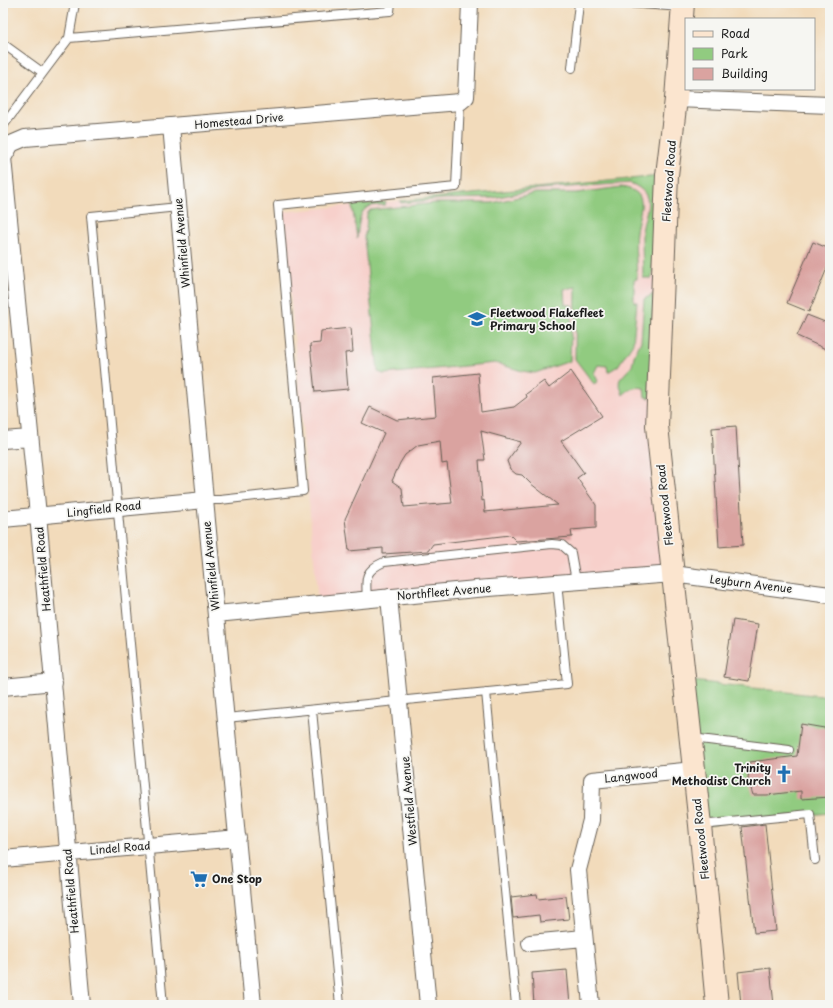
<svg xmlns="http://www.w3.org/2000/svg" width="833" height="1008" font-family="'Playpen Sans',sans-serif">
  <rect width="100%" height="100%" fill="#f6f6f2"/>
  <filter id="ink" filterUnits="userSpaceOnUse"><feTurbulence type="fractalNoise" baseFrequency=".025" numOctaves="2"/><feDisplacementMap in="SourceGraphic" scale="8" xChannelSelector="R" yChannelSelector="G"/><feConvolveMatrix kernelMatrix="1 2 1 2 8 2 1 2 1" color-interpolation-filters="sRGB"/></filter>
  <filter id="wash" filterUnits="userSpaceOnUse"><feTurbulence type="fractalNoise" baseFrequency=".012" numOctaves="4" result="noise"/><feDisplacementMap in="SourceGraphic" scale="16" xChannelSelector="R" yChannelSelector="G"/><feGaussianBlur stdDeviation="0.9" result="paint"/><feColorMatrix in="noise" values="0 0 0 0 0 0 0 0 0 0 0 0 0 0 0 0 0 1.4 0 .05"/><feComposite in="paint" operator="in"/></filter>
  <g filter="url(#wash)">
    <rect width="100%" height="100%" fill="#f2dbbb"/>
    <path fill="#f7d0cb" d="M667 175 657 426 673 574 318 604 283 212Z"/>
    <path fill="#91cb80" stroke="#56744e" d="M660 176 652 278H643C643 264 642 249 642 234 643 213 660 195 630 183L539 189 493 198 443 199 401 203 400 201Z
      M621 187C653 192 638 212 636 232 634 247 637 264 637 279L634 280V302H637L633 343 618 366 608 372 607 366 598 365 594 373 598 381 594 384 575 359 576 287 564 289 565 305H572L570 361 535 373 522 371 495 363 384 374 378 372 364 237 366 230 367 214 370 210 436 203H492L536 193H577Z
      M386 202 385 205C359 204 360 215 357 238L352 205Z
      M654 294 650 398 645 397 644 388C635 386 629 389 623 395L619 383 620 379 632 366 634 356 641 341 644 299Z
      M684 680 830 697V813L700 825Z"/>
    <g id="blocks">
      <path fill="#daa3a0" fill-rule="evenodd" d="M813 242 830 249V261L809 312 787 303Z
        M807 315 830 324V351L797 336Z
        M351 328 353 352 345 353 348 389 315 392 310 344 320 343 321 331Z
        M571 371 602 416 561 441 584 473 577 478 596 505V528L571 530 572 537 516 541 510 535 433 544 428 551 383 554V548L349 551 345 519 384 433 362 423 370 407 397 420 436 416 433 378 478 373 481 412 514 407 527 397 526 394 544 381 549 388ZM481 431 521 442 507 461 510 469 516 474 522 475 530 483 558 505 485 512 484 500 482 501 479 460H485ZM440 441 442 464 447 463 452 503 404 507 402 488 392 481 400 463 405 455 418 445Z
        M736 426 743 545 719 547 712 428Z
        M733 620 758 624 749 681 724 677Z
        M801 724 830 729V797L801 799V791L767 795H753L748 779 750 762 797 756Z
        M765 824 776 931 754 933 742 827Z
        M537 894 538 899 566 896 569 919 540 922 539 915 513 918 511 897Z
        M770 968 774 1005H741L738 972Z
        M567 970 570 1005H534L532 973Z"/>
    </g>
  </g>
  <g filter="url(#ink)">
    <use href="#blocks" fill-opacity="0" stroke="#675f54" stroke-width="1"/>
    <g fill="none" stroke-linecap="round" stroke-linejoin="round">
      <g stroke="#675f54" stroke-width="10">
        <path id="lane" d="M627 3 682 7
          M69 38 390 11 391 3
          M6 46 42 72
          M572 68 579 3
          M3 126 69 38 75 3
          M205 500H220L303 491 278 205 456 187 460 102
          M367 599C366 580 363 571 384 562L552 544 562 545 571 553 576 581
          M486 692 516 1005
          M312 710 340 1005
          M226 718 567 684 557 582
          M692 738 789 750
          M701 825 810 814 815 860
          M163 1005 91 216 178 207"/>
      </g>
      <g stroke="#675f54" stroke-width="18">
        <path id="street" d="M676 99 830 105
          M171 126 205 500 253 1005
          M11 144 3 158 38 515 82 1005
          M11 144 25 138 460 102 466 97 470 3
          M3 440 30 438
          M3 519 205 500
          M389 597 428 1005
          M216 614 476 589 673 574 830 595
          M3 687 54 682
          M3 859 238 838
          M530 943 584 938
          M591 1005 578 870 591 820 592 780 694 770"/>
      </g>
      <g stroke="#675f54" stroke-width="24">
        <path id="secondary" d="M683 3 676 99 667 175 657 426 700 825 717 1005"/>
      </g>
      <use href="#lane" stroke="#fff" stroke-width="8"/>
      <use href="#street" stroke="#fff" stroke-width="16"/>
      <use href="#secondary" stroke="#fbe5cf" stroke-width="22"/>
    </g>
  </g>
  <defs>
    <g id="school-bare" transform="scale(1.38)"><path d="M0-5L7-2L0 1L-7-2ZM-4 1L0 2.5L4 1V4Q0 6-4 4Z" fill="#1f6fb2" stroke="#f6f6f2" stroke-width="2.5" paint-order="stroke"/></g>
    <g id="church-bare" transform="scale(1.38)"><path d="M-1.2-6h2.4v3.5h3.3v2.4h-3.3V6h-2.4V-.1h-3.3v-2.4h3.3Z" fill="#1f6fb2" stroke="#f6f6f2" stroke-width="2.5" paint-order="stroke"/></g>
    <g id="supermarket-bare" transform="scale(1.38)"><path d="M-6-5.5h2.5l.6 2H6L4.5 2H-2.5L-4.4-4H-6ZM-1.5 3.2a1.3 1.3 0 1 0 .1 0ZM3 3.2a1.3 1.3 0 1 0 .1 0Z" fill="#1f6fb2" stroke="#f6f6f2" stroke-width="2.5" paint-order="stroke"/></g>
  </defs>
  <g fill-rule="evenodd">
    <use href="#school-bare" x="477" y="319"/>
    <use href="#church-bare" x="784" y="774"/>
    <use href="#supermarket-bare" x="199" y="879"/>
  </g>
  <g text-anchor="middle" stroke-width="3.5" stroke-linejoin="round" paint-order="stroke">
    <g font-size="11" fill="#1c1c1c" stroke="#f6f6f2">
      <text transform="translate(239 121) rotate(-5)" y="4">Homestead Drive</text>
      <text transform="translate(669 181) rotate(-86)" y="4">Fleetwood Road</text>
      <text transform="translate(182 243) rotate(-95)" y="4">Whinfield Avenue</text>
      <text transform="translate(665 505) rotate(-96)" y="4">Fleetwood Road</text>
      <text transform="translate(104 509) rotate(-6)" y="4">Lingfield Road</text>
      <text transform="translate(211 566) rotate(-96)" y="4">Whinfield Avenue</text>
      <text transform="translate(43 569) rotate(-95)" y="4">Heathfield Road</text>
      <text transform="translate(751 584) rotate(7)" y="4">Leyburn Avenue</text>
      <text transform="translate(444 592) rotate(-5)" y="4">Northfleet Avenue</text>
      <text transform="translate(631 776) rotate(-6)" y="4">Langwood</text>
      <text transform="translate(409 801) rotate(-95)" y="4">Westfield Avenue</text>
      <text transform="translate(701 839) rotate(-96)" y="4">Fleetwood Road</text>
      <text transform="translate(120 848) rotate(-5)" y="4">Lindel Road</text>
      <text transform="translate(71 891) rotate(-95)" y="4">Heathfield Road</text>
    </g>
    <g font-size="11" font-weight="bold" fill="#1c1c1c" stroke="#f6f6f2" text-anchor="start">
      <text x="490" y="317">Fleetwood Flakefleet<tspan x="490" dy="13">Primary School</tspan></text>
      <text x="771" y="772" text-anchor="end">Trinity<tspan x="771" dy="13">Methodist Church</tspan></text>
      <text x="212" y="883">One Stop</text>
    </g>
  </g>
  <rect width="833" height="1008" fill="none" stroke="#f6f6f2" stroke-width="16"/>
  <rect x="685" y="18" width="130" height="72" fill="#f6f6f2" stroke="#9f9f9c"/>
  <rect x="693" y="31" width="20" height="6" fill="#fbe5cf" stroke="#9f9f9c"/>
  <text x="721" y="38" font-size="12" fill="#1c1c1c">Road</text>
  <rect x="693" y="48" width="20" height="12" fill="#91cb80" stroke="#9f9f9c"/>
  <text x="721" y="58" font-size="12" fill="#1c1c1c">Park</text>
  <rect x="693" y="68" width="20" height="12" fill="#daa3a0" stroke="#9f9f9c"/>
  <text x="721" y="78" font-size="12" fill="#1c1c1c">Building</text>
</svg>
